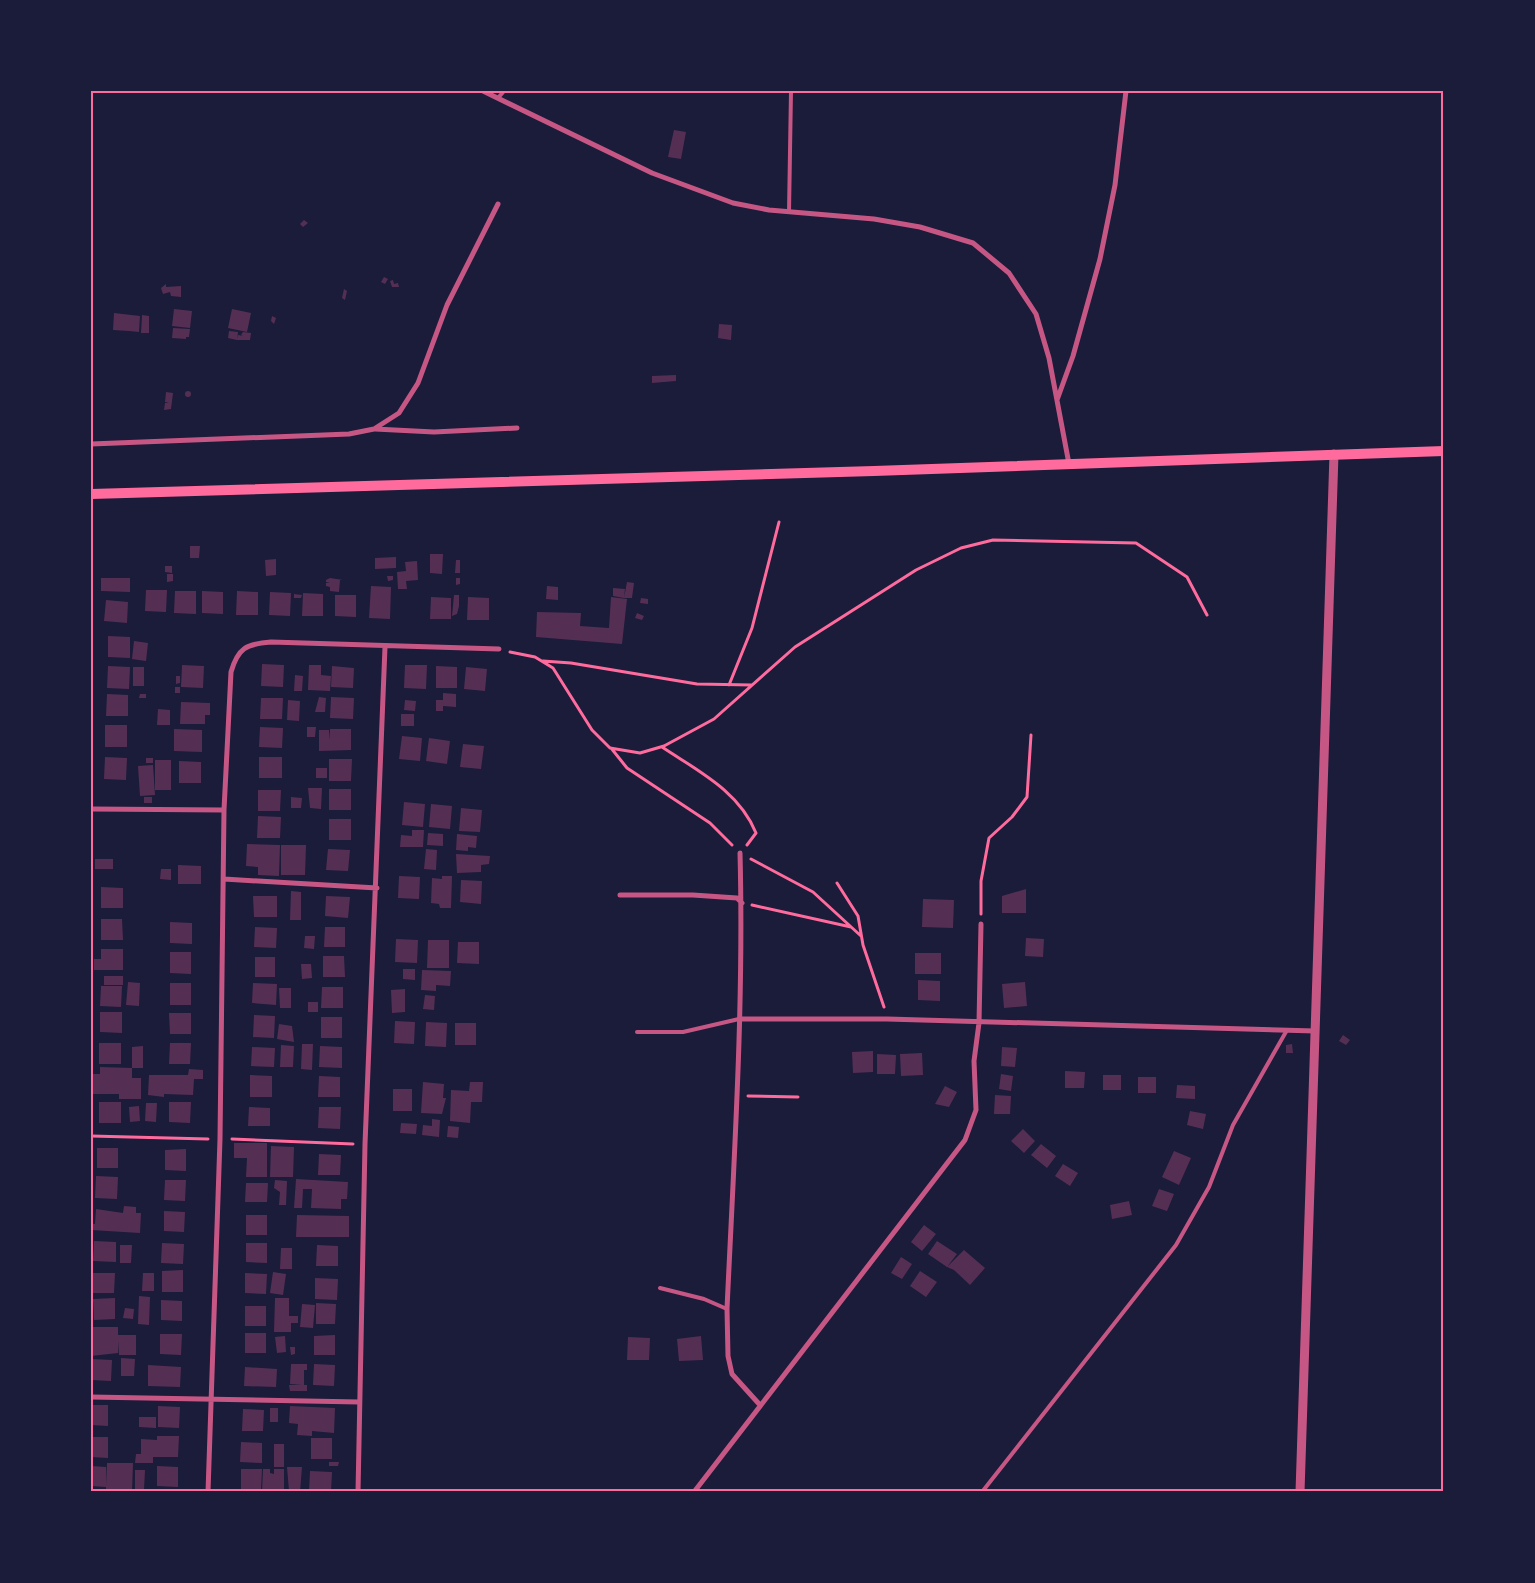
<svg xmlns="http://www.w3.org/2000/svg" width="1535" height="1583" font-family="Commissioner,sans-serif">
  <rect width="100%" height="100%" fill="#1b1b3a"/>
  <path fill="#542f53" d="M674 130 686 132 681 159 668 157Z
    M304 220 308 223 303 227 300 224Z
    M384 277 388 279 385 284 381 282Z
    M393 280 394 284 398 283 399 287H392L390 281Z
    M166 284V287L181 286V297L171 296 170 292 163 294 161 288Z
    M344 289 347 291 345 300 342 298Z
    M174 309 192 311 190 328 172 326Z
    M232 309 251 313 247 332 228 328Z
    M114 313 140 316 139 332 129 331 130 320 129 331 113 330Z
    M142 315 149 316V333H141Z
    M272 316 276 318 274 324 271 321Z
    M719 324 732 325 731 340 718 338Z
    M173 328 190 329 189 337H186V339L172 338Z
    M229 331 238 332 237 340 228 338Z
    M243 332 251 333 250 340H237L238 335 243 336 241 335Z
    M676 375V381L652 383V376Z
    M185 394a3 3 0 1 1 6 0a3 3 0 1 1-6 0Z
    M166 392 173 393 171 409 164 410 165 403H169L165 402Z
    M190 546H200L199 558H190Z
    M430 554H443L442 574 430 573Z
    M396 557V568L375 569V558Z
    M276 559V575L266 576 265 560Z
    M456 560H460V573H455Z
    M417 561 418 580 406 581 407 589H398L397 572 406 571 405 562Z
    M165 566H172V573L165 572Z
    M167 574H173V581L167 582Z
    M387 576H393V580L388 581Z
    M101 578H130V592L101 591Z
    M330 578 343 580H340L339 592 330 591V587L326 586V583L330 582H326V580Z
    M456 578H460V584L456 585Z
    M627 582 634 583 632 598H624Z
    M371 586 391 587 390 619 369 618Z
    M547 586 558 587V600L546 599Z
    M613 588 625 589 624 598 613 596Z
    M146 590H167L166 612 145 611Z
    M175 591H196V614L174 613Z
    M202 591 223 592V614L202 613Z
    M237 591 258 592V615H236Z
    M270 592 291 593 290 616 269 615Z
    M303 593 323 594V616H302Z
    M294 594 302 595 301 598H294Z
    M335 595H356V617L335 616Z
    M454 595H459V606L457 614 452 616Z
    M431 597 451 598V619H430Z
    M468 597 489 598V620H467Z
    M611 597 627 599 622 644 536 637 537 612 581 613 580 626 609 628Z
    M641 598 648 599V604L640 603Z
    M106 600 128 602 127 623 104 621Z
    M637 613 644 616 642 620 635 618Z
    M108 636 130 637V658L108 657Z
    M134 641 148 643 146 661 132 659Z
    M262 664 284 665 283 687 261 686Z
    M182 665 204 666 203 688 181 687Z
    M309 665H321V675L331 676 330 691 308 690Z
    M405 665H427L426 689 404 688Z
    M108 666 130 667 129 689 107 688Z
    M332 666 354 668 353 688 331 687Z
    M436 666 457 667V688H436Z
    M133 667H144V686H133Z
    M466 667 487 669 485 691 464 689Z
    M295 675 303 676 302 691H294Z
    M176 676H180V683L176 684Z
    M175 687H180V693H175Z
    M443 693 456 694V707L443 706V711H436V700H443Z
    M107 694 128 695V716H106Z
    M140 694H146V698H139Z
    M319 697 326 698 325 712H315Z
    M331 697 354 698 353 719 330 718Z
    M261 698H283L282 719H260Z
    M288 700 300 701 299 721 287 720Z
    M405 700 416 701 415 711 404 710Z
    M181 702 210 703V715H205V724H180Z
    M158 709 170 710V725H157Z
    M401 714H414V726H401Z
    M105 725H127V747H105Z
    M260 727 283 728 282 748 259 747Z
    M307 727H316L315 737H307Z
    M174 729 202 730V752L174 751Z
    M330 729H351V750L319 751V730H329L330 740Z
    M402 736 422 738 420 761 399 759Z
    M429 738 450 741 447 764 426 761Z
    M463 744 484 746 481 769 460 767Z
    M105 757 127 758 126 780 104 779Z
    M259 757H282V778H259Z
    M146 758H153V763H146Z
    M329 759H352L351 781H329Z
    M155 760H171V790H155Z
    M179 761 201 762V783H179Z
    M153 765 155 795 140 796 138 766Z
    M316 768H327V778H316Z
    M308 788H322L321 809 310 808Z
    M329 789H351V810H329Z
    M258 790H281L280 811H258Z
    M144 797H152V803H144Z
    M291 797 302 798 301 808H291Z
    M404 802 425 804 423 827 402 825Z
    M431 804 452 806 450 829 429 827Z
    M461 808 482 810 480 832 459 831Z
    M258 816 281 817 280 838H257Z
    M329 819H351V840H329Z
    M412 830H424L423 847H400L401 835 412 836Z
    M428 833 443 834V846L427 845Z
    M457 834 477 836 476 848 468 847V851L456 850Z
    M247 844 280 845 279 876 258 875V867L246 866Z
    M281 845H306L305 875H281Z
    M328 849 350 850 348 871 326 870Z
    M426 849 437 850 436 870 424 869Z
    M456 854 490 856 489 864 481 865V872L457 873Z
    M95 859H113V869H95Z
    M178 865 201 866V884H178Z
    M161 869H171V880L160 879Z
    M399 876 420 877 419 899 398 898Z
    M442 876H452L451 908H440L439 904 431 903 432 878 442 879Z
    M461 880 482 881 481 904 460 902Z
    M101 887 123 888V908H101Z
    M1026 889V913H1002V896Z
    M291 891 301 892V920H290Z
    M253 896H277V917H254Z
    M326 896 350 897 348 918 325 916Z
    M923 899 954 900 953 928 922 927Z
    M101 919H122L123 940H101Z
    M170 922 192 923V944L170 943Z
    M255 927 277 928 276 948 254 947Z
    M325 927H345V947H324Z
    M305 936H315L314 949 304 948Z
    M1026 938 1044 939 1043 957 1025 956Z
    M396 939 418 940 417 963 395 962Z
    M428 940H449V968H427Z
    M458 942H479V964L457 963Z
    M101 949H123V970H94V959H101Z
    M170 952H191V974L170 973Z
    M915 953H941V974H915Z
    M323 956H344L345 977H323Z
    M255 957H275V977H255Z
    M301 964H311L312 978 302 979Z
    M403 969H415V980L403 979Z
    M422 970 451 971 450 986 436 985V991L421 990Z
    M104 976H123V985H104Z
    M918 980 940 981V1001L918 1000Z
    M128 982 140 983 139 1006 126 1005Z
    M1025 982 1027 1006 1004 1008 1002 984Z
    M170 983H191V1005H170Z
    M253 983 277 984 276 1005 252 1003Z
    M101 986H122L121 1007 100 1006Z
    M322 987H343V1008H321Z
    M279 988H291V1008H280Z
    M405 989V1012L392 1013 391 990Z
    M425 995 435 996 434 1010 423 1009Z
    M308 1002H318V1012H308Z
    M100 1012H122V1033L100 1032Z
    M169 1013H191V1034H170Z
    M254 1015 275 1016 274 1038 253 1037Z
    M321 1017H342V1038H321Z
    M395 1021 415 1022 414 1044 394 1043Z
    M426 1022 447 1023 446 1047 425 1046Z
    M455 1023H476V1045H455Z
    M279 1024 292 1026 294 1042 277 1039Z
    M1343 1035 1350 1040 1346 1045 1339 1041Z
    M99 1043H121V1064H99Z
    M170 1043H191L190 1064H169Z
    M302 1044H313L312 1070 301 1069Z
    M1292 1044 1293 1053H1286V1045Z
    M281 1045 294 1046 293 1067H280Z
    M143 1046V1068H132V1078H141V1099H119V1094H91V1074H100V1067L132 1068V1047Z
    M320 1046 342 1047V1068L319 1067Z
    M252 1047 275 1048 274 1067 251 1066Z
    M1002 1047 1017 1048 1015 1067 1001 1066Z
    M873 1051V1072L853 1073 852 1052Z
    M922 1053 923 1075 901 1076 900 1054Z
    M877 1054 896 1055 895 1074H877Z
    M189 1069 203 1070V1079H194L193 1095 164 1094V1097L148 1095 149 1075H188Z
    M1065 1071 1085 1072 1084 1088H1065Z
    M1001 1074 1013 1076 1011 1091 999 1089Z
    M250 1075 272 1076V1097H250Z
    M1103 1075H1121V1090H1103Z
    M319 1076 340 1077V1097H318Z
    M1138 1077H1156V1093H1138Z
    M423 1082 444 1084 443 1098H446L442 1114 421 1113Z
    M470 1082H483L482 1102H471L470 1123 450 1121 451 1090 469 1091Z
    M1177 1085 1195 1086V1099L1176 1098Z
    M945 1086 957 1092 949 1107 935 1104Z
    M393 1089H412V1111H393Z
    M995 1095 1011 1096 1010 1114H994Z
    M99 1102H121V1123H99Z
    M169 1102H191L190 1123 169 1122Z
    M146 1103H157L156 1122 145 1121Z
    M139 1106 140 1121 130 1122 129 1107Z
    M249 1107 270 1108V1126H248Z
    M319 1107H341L340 1129 318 1128Z
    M1190 1111 1206 1114 1203 1129 1187 1125Z
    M432 1119 440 1120 439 1137 422 1135 423 1125 432 1126Z
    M401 1123 417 1124 416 1134 400 1133Z
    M448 1126 459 1127 458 1138 447 1137Z
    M1023 1129 1035 1141 1024 1153 1011 1141Z
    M234 1143H267V1177H246L247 1158H234Z
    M1041 1144 1056 1156 1047 1168 1031 1155Z
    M271 1146 294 1147 293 1177H270Z
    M97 1148H118V1168H97Z
    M186 1149V1171L165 1170V1150Z
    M1174 1151 1191 1158 1179 1185 1162 1177Z
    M319 1154 341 1155 340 1175H318Z
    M1063 1164 1078 1173 1070 1186 1055 1176Z
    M96 1176 118 1177 117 1199 95 1198Z
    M296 1179 348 1182 347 1199H341V1209L311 1208 312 1189H303L302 1208H294Z
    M165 1180H186L185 1201 164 1200Z
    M275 1180 287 1181 286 1205H279L280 1192 274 1188Z
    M246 1183H268L267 1202H245Z
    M1159 1189 1174 1194 1167 1211 1152 1206Z
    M1129 1201 1132 1215 1112 1219 1110 1205Z
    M124 1206 136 1207V1213H141L140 1233 91 1230V1224H95L96 1209 123 1213Z
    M164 1211 185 1212 184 1232 164 1231Z
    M246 1215H267V1235H246Z
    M297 1215 349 1216V1237H296Z
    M924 1225 936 1234 922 1251 911 1242Z
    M94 1241 116 1242V1262L93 1261Z
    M937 1241 957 1254 947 1267 964 1250 985 1268 970 1285 954 1270 947 1267 928 1254Z
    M162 1243 184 1244 183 1264 161 1263Z
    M246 1243H267V1263L246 1262Z
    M120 1245H132L131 1263H120Z
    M317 1245 338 1246V1266H316Z
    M281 1248H292V1269H280Z
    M901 1257 912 1264 902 1279 891 1273Z
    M183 1270V1292H162V1271Z
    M920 1271 937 1282 926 1297 910 1286Z
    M273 1272 286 1274 283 1295 270 1293Z
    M93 1273H115L114 1293H93Z
    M143 1273H154V1291H142Z
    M245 1273 267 1274 266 1294 245 1293Z
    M315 1278 338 1279 337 1300 315 1299Z
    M139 1296 150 1297 149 1325 138 1324Z
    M115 1298V1319L94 1320 93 1299Z
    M275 1298H289V1316H298V1323H291V1332H274Z
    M161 1300 182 1301V1321L161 1320Z
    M316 1303 336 1304 335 1324H316Z
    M302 1304 315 1305 313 1328 300 1327Z
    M245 1306H266V1326H245Z
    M125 1308 134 1309 133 1319 123 1318Z
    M91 1327H118V1335H136V1355H119L118 1341V1353L91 1356Z
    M245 1333H266V1353H245Z
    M160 1334H182L181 1355 160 1354Z
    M335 1335V1355H314V1336Z
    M285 1336 286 1352 277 1353 275 1337Z
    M701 1336 703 1360 679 1361 677 1339Z
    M628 1337 650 1338 649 1360H627Z
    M290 1347H295V1354L291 1355Z
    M121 1358 135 1359 134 1376H121Z
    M91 1359 112 1360 111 1381 91 1380Z
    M291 1364H307V1370H304V1385H307V1391H290L289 1385H302L290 1384Z
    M314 1364 335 1365 334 1386 313 1385Z
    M148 1365 181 1367 180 1387 148 1386Z
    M245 1367 277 1369 276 1387 244 1386Z
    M91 1405H108V1426L91 1425Z
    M158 1406 180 1407 179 1428 158 1427Z
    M290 1406 335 1408 334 1433 312 1431V1436L297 1435 298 1424 289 1423Z
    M270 1408H278V1422H270Z
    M243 1409 264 1410 263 1431H242Z
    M139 1417H156V1428L139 1427Z
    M157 1436H179L178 1457H153V1463H135L136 1454H141V1439L157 1440Z
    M91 1437H108V1458L91 1457Z
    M311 1438H332V1459H311Z
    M241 1442 262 1443V1463L240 1462Z
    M274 1444H284V1467H274Z
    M329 1462H339L338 1466H329Z
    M107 1463H133L132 1492 106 1491V1487L91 1486V1466L106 1467V1485Z
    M157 1466 178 1467V1487L157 1486Z
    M287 1467H302L300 1492 289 1491Z
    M241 1469H262L261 1490 241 1489Z
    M263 1469H270V1473L274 1474V1469H284V1492H262Z
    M135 1470H145L144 1490 135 1489Z
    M310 1471 332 1472 331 1492H309Z"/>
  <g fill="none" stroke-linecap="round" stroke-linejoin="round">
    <path stroke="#ff6b9d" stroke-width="3" d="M510 652 535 657 553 668 592 730 610 748 640 753 664 746 714 719 795 647 916 570 961 548 993 540 1136 543 1187 577 1207 615
      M543 661 571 663 697 684 752 685
      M729 685 752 628 779 522
      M662 747C698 771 739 791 756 833L747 845
      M611 748 627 768 710 823 732 845
      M751 859 813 892 861 936
      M837 883 858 916 863 945 884 1007
      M752 905 851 927
      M981 914V881L989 838 1012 817 1027 797 1031 735
      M748 1096 798 1097
      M91 1136 208 1139
      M232 1139 353 1144"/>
    <path stroke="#c65784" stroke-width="4" d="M498 98 504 91
      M789 212 791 91
      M637 1032H683L739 1019
      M660 1288 704 1299 727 1309
      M982 1492 1176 1245 1209 1187 1233 1125 1287 1030"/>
    <path stroke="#c65784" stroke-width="5" d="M483 91 652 173 733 203 769 210 874 219 920 227 973 243 1009 273 1036 314 1049 358 1069 464
      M1057 400 1073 356 1100 259 1115 185 1126 91
      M375 429 434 432 517 428
      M91 444 349 434 374 429 399 413 418 383 447 305 498 204
      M91 809 224 810
      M740 853C744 1005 734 1157 727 1309L728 1356 732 1374 760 1405
      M224 879 377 888
      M620 895H693L737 898 742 903
      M739 1019H887L1315 1031
      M91 1397 359 1402
      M208 1492 220 1139 224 810 231 672C238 648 246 644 271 642L499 649
      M358 1492 365 1144 385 647
      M694 1492 965 1140 976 1110 974 1061 979 1023 981 924"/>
    <path stroke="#c65784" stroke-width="9" d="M1300 1492 1334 454"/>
    <path stroke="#ff6b9d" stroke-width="10" d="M91 494 874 471 1444 451"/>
  </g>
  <rect width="1535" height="1583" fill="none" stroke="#1b1b3a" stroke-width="185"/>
  <rect x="92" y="92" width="1350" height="1398" fill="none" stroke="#ff6b9d" stroke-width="2"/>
</svg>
